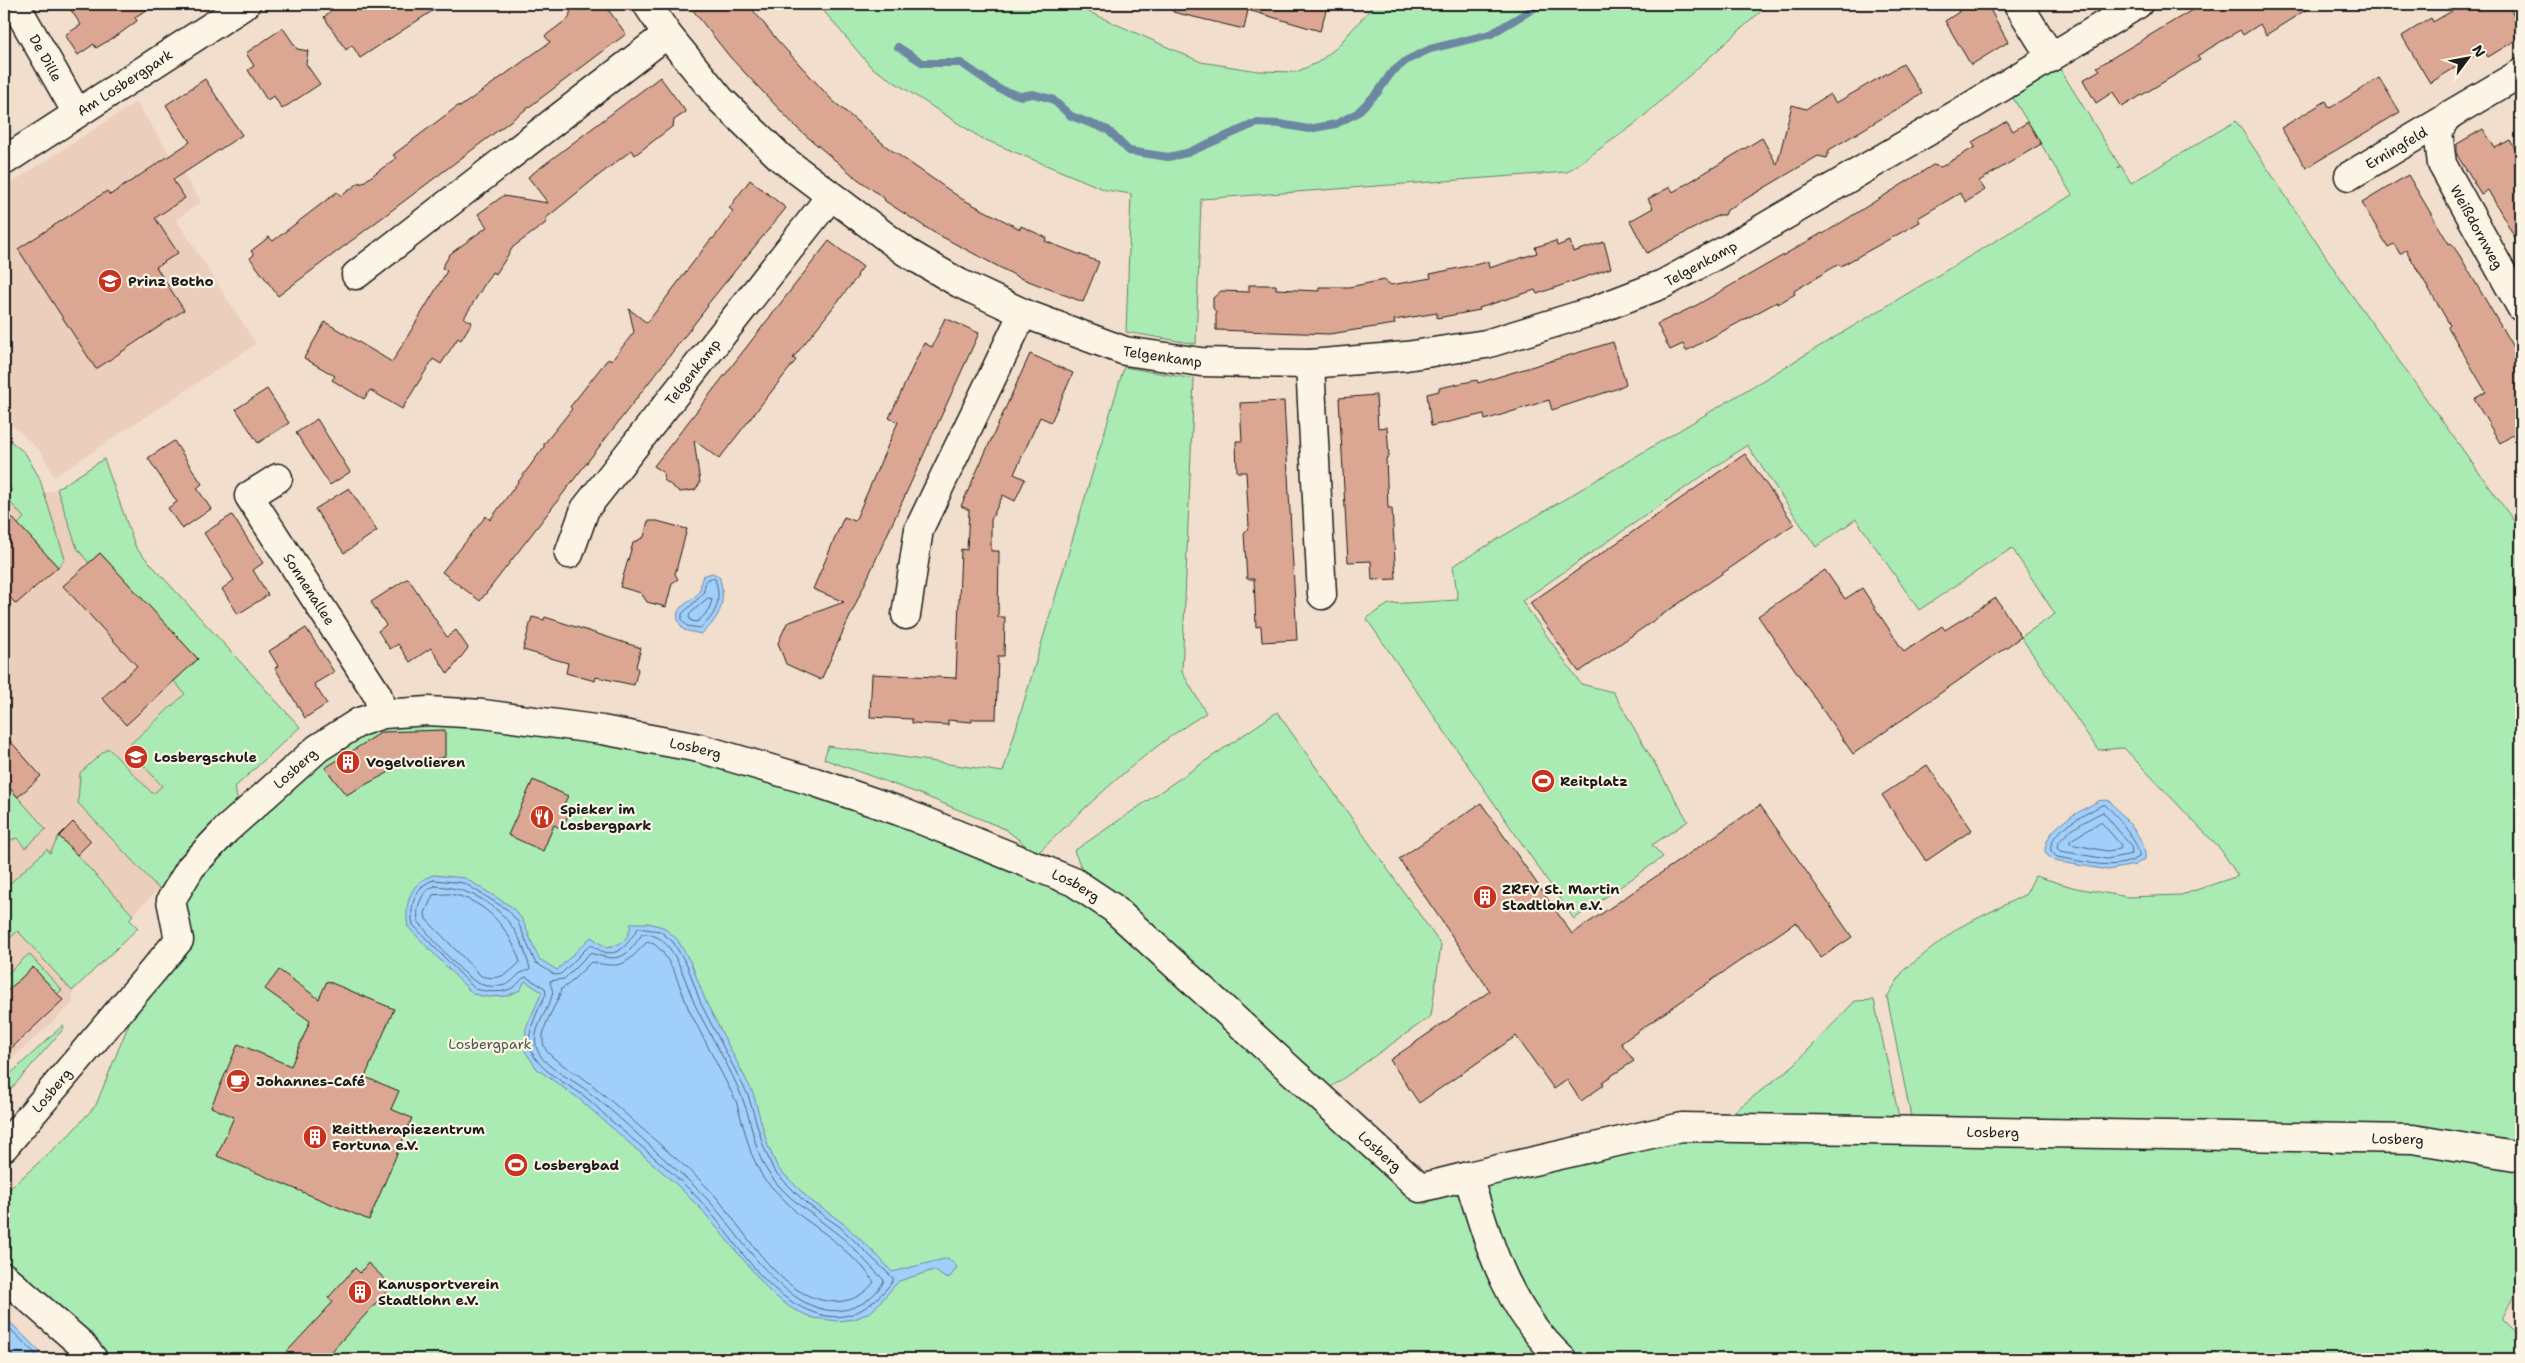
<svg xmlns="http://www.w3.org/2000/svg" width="2525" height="1363" font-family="'Shantell Sans',sans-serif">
  <rect width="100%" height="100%" fill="#f2decc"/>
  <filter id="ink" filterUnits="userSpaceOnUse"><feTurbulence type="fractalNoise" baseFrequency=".02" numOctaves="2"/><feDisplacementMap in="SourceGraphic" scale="10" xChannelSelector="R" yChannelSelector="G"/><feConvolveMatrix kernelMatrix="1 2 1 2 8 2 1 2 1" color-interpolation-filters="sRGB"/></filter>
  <g filter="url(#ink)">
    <path fill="#ebcebb" d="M136 102 201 202 176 219 256 344 54 477 42 453 4 417V188Z
      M4 436 25 453 39 477 45 493 57 489 104 459 136 548 300 727 235 787 239 810 129 918 138 928 73 991V1003L4 1066Z"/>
    <path fill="#aaebb4" stroke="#638468" d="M818 4H1071L1201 62 1258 71 1296 72 1317 63 1336 48 1375 4H1769L1635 124 1567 172 1201 199 1196 344 1126 332 1131 194 1106 190 981 138 871 67Z
      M2060 69 2120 166 2117 168 2121 166 2131 183 2236 121 2346 287 2521 531V1146L2382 1126 1911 1117 1887 997 1904 970 1958 928 2026 894 2035 876 2076 888 2128 897 2181 895 2238 876 2221 850 2124 748 2098 750 2021 637 2055 614 2012 548 1919 610 1856 519 1816 547 1747 445 1522 601 1581 684 1613 692 1688 821 1652 845 1663 857 1574 919 1366 618 1389 604 1458 600 1453 566 2072 195 2013 98Z
      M1124 367 1194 379 1182 672 1206 713C1139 754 1091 802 1035 856L1033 860 1023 843 1005 829 920 794 824 759 828 746 1003 772Z
      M4 436 25 453 39 477 65 559 58 567 18 524 24 518 5 496 12 490 4 482Z
      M104 459 136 548 300 727 235 787 239 810 159 889 78 803 80 773 108 748 153 794 162 786 127 747 185 694 174 681 198 659 100 553 89 563 77 548 57 489Z
      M1277 712 1441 945 1431 1016 1324 1092 1083 871 1074 851Z
      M389 720 490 726 710 761 889 815 1086 899 1425 1204 1452 1190 1467 1197 1554 1359H111L82 1326 4 1259V1194L70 1134 96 1105 134 1011 192 942C191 923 181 909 185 890L315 758Z
      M4 782 46 829 25 848 17 838 4 842Z
      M59 836 133 915 129 919 138 928 72 991 18 931 4 943V889L47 849 50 853Z
      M29 954 62 990 57 994 33 967 4 994V977Z
      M1874 1000 1899 1117 1731 1114 1794 1065 1855 1001Z
      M63 1025 64 1028 4 1097V1080Z
      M1679 1140 2398 1151 2521 1171V1281L2502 1319 2521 1338V1359H1571L1520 1301 1485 1212 1491 1181Z"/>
    <path fill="#a1cffc" stroke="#6c87a2" d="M712 573 719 576C727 600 721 618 701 634L684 630C667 607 687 607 699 592 702 587 700 581 703 576Z
      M2105 800 2110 801C2122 817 2148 839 2145 859L2135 865 2108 870 2054 861 2045 853C2044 826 2079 813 2098 801Z
      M434 875 465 878 512 907 522 919 539 959 557 970 591 937 607 948C621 945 630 939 631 923H648L663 927 677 939 691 963 706 1002 753 1093 768 1146 778 1168 810 1200 843 1223 877 1255 892 1272 948 1258 957 1267 950 1277 945 1278 934 1270 899 1281 872 1311 855 1319 838 1321 813 1318 791 1308 771 1293 702 1210 676 1184 578 1098 537 1069 525 1051 526 1028 542 992 525 981 520 990 507 996 488 997 473 994 408 927C404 905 410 881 434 875Z
      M4 1316 47 1359H4Z"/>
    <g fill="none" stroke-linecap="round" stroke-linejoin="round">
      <path stroke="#516476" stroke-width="1" d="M712 578 715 579C722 599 717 615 700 628L687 626 682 620V614L703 594 706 581Z
        M708 598 712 599C711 608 704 617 697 622L691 621 689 617 690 614Z
        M2105 805C2114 811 2142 847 2139 857 2115 872 2083 861 2057 857L2051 851C2047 832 2085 815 2100 806Z
        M2103 812 2131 846 2132 854 2107 859 2060 851 2057 848C2057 836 2091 817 2103 812Z
        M2101 822 2121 845 2120 849 2107 851 2070 844V841Z
        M434 880 464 883 508 910 518 922 535 962 555 975 561 974 590 945C595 946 599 951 604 952 622 957 630 939 638 928L660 931 673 942 687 965 701 1004 748 1095 764 1148 774 1171 807 1204 840 1227 893 1278V1281C872 1307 848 1326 812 1312 764 1294 738 1244 706 1207 677 1174 641 1147 608 1118 599 1109 590 1100 580 1093 562 1081 541 1071 531 1051 524 1036 539 1008 546 994L545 988 526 977C520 979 519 984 514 987 503 994 488 992 475 989L413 925C409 907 415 885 434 880Z
        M435 886C477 888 511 912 525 952 526 958 530 965 530 970 514 973 517 981 505 985 497 987 485 987 478 983 463 976 430 936 418 921 416 908 421 890 435 886Z
        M450 894C486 900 510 929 520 962 509 974 499 981 481 976L426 919 425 913 433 895Z
        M642 934C676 931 685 986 697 1009 712 1039 731 1068 743 1100 753 1124 754 1154 770 1175 787 1199 813 1214 835 1232 854 1246 867 1264 884 1280 882 1288 869 1300 861 1304 798 1337 744 1239 710 1202 698 1189 685 1177 671 1165 643 1140 616 1113 586 1090 570 1077 545 1069 537 1049 530 1030 549 1010 552 995 554 990 550 986 550 981L564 979 590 953C619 962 625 960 642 934Z
        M647 942 654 944 662 951 674 971 689 1010 736 1101 751 1153 763 1178 798 1214 831 1238 863 1267 874 1282C856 1306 828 1306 803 1293 771 1277 740 1226 717 1198 699 1177 677 1160 656 1141 634 1122 613 1102 591 1084 583 1077 574 1073 566 1067 558 1061 547 1055 544 1046 538 1027 558 1006 561 989L569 984 591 962C625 969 624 965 647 942Z
        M4 1323 41 1359"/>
      <path stroke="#6c87a2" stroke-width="8" d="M898 47 923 63H961L999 89 1021 96 1033 94 1052 99 1071 116 1108 130 1129 151 1168 157 1187 153 1256 123 1280 124 1309 129 1336 124 1357 113 1378 92 1391 73 1407 60 1430 49 1491 34 1541 4"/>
    </g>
    <path fill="#dca792" stroke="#1c1c1c" d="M67 4H156L135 17 137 21 118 35 96 48 94 44 78 55 65 35 81 25Z
      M325 4H443L360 58 352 45 346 50 324 17 330 12Z
      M588 4H604L626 34 278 296 250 258 254 255 251 251 269 237 273 241 337 192 341 196 360 182 361 184 396 158 393 155 459 105 460 107 550 42 545 36 569 18 571 8 581 9Z
      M688 4H748L778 41 832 100 887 147 962 199 1020 229 1021 226 1047 238 1045 241 1099 262 1083 302 1018 277 933 232 885 201 884 198 855 177 797 128 730 57Z
      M1174 4H1328L1320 31 1248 10 1244 29 1173 12Z
      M1954 4H1987L2008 42 1971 65 1945 21 1959 12Z
      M2202 4H2315L2266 35 2260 24 2243 35 2240 30 2197 56 2200 60 2122 107 2113 92 2096 103 2083 80 2100 70 2097 67Z
      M2464 4H2507L2521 26V37L2488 57 2484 50 2430 83 2402 36 2431 18 2433 22Z
      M283 28 297 49 308 51 306 64 320 84 282 109 274 96 267 100 248 70 254 66 246 53Z
      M1903 64 1922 94 1829 150 1827 158 1818 156 1727 210 1725 215H1719L1647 253 1630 221 1653 208 1648 199 1670 187 1673 192 1762 138 1777 165 1792 105 1806 109 1830 94 1836 103Z
      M660 77 686 112 674 120 673 126 635 155 632 150 594 179 545 219 547 222 513 247 496 274 492 272 464 318 472 322 461 340 458 338 441 364 433 359 402 409 370 390 364 399 332 380 335 376 304 358 325 322 392 362 447 271 442 268 450 254 487 227 478 214 503 196 548 203 528 177Z
      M2379 78 2400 112 2306 168 2281 128 2326 101 2330 108Z
      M205 79 242 135 173 180 185 198 155 218 178 253 156 267 184 310 96 369 18 249 107 191 110 195 190 142 166 105Z
      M2007 121 2013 131 2028 122 2041 144 1979 181 1985 190 1966 202 1960 193 1918 218 1920 222 1841 266 1839 264 1794 291 1795 294 1778 304 1777 302 1686 351 1683 344 1670 350 1657 324 1697 305 1822 233 1823 234 1933 165 1941 167 1975 147 1972 142Z
      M2483 129 2495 148 2510 140 2521 159V248L2488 190 2481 194 2457 155V144Z
      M2408 175 2449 244 2451 243 2460 256 2521 361V430L2500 443 2474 399 2486 392 2448 327 2450 325 2406 250 2400 254 2394 244 2388 247 2362 203Z
      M750 180 786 208 707 305 708 306 480 601 442 572 486 516 490 520 544 447V444L572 409 570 407 607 360 613 359 634 332 629 309 647 323 711 239 714 238 733 211 729 208Z
      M829 241 863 267 857 275 858 276 793 358 796 360 719 459 694 440 700 483 695 490 680 492 664 480 663 472 654 466Z
      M1556 241 1557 246 1570 241 1573 252 1604 242 1611 268 1537 294 1535 290 1479 308 1480 310 1437 318V313L1394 320 1395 324 1329 334 1216 330V312L1213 308V298L1221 291 1249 292V285H1276V289L1319 291V287H1349L1384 280 1391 285 1431 278 1430 274 1488 262 1489 268 1537 253 1535 247Z
      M945 318 979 333 821 680 786 664 778 643 787 623 844 602 813 589 844 517 855 521 898 422 889 418 924 343 932 347Z
      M1613 342 1626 384 1616 389 1552 410 1549 400 1485 420 1484 414 1431 426 1427 394 1439 391V388L1477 380 1478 383Z
      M1030 354 1073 373 1051 422 1040 417 1014 474 1025 479 1015 501 1003 495 991 520V551H999L998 617H1005L1004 656H998L996 719H972V722L948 720V725L912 723V719L870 717 872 674 956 678 961 549 967 550 969 510 961 506Z
      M267 389 289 423 258 443 236 409Z
      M1376 395 1378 428 1387 427 1389 457 1386 458 1388 508H1392L1396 579 1372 580 1371 561 1348 562 1339 398Z
      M1284 401 1297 640 1262 642 1261 626 1256 627 1254 579H1247L1244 533 1249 527 1246 472H1237L1236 441H1242L1240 403Z
      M317 419 350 472 330 485 296 433Z
      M174 441 202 484 197 488 211 509 182 529 168 508 177 502 148 458Z
      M1745 454 1794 524 1579 672 1530 603Z
      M349 488 377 531 344 553 315 509Z
      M4 509 58 567 16 604 4 591Z
      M232 515 263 563 253 570 268 595 238 614 222 589 234 580 204 533Z
      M648 521H657L687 529 675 574 678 579 672 583 666 607 647 602 641 593 620 587 633 543 644 537Z
      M100 553 198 659 126 725 102 698 137 666 63 586Z
      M1825 570 1845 599 1862 588 1904 652 1942 626 1945 630 1996 598 2021 637 1853 754 1758 616Z
      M408 578 447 637 456 630 468 648 448 674 431 648 410 662 398 644 390 649 378 631 386 625 371 602Z
      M532 617 544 620 545 617 641 648 636 666 638 670 634 685 596 677 595 681 566 673 568 663 523 650Z
      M306 628 334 672 314 684 327 704 305 718 275 668 278 666 269 651Z
      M445 730V757L397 768 346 795 325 768 382 732Z
      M4 734 41 776 18 797 4 782Z
      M1927 765 1972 830 1926 861 1882 795Z
      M533 780 568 796 563 806 571 809 562 829 554 825 543 851 508 835Z
      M1481 803 1572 934 1760 805 1852 937 1821 958 1796 922 1621 1043 1634 1061 1602 1082 1604 1085 1581 1101 1567 1080 1554 1089 1516 1036 1419 1103 1390 1060 1490 991 1399 859Z
      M73 822 91 841 77 855 59 836Z
      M33 967 63 1000 4 1055V994Z
      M279 970 319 999 327 981 394 1009 365 1077 399 1091 391 1109 412 1118 369 1220 217 1156 234 1117 211 1107 238 1044 291 1066 310 1021 265 989Z
      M368 1263 392 1286 342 1340 325 1359H280L333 1302 328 1298 355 1268 360 1273Z"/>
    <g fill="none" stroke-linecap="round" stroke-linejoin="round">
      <g stroke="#1c1c1c" stroke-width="31">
        <g id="minor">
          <path id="s1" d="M15 4 77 113"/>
          <path id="s2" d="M647 4 667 34 721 100 781 158 906 252 959 283 1023 313 1125 351 1201 362 1310 364 1406 356 1486 344 1590 312 1663 284 1731 247 1961 112 2138 4"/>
          <path d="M2018 4 2051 57"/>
          <path id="s3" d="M2521 73 2451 114 2445 119 2438 132 2442 164 2521 307"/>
          <path id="s4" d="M4 161 246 4"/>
          <path id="s5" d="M2349 176 2445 119"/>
          <path d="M356 275 667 34"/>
          <path d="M1310 364 1322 595"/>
          <path id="s6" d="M278 478 249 496 377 694 383 714"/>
          <path id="s7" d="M569 554 585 509 830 197"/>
          <path d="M906 615 919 529 1023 313"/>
          <path id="s8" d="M4 1147 179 940 171 900 191 867 226 830 318 748 359 722 383 714 428 711 483 714 602 730 699 748 815 782 899 811 1074 882 1113 908 1420 1188 1468 1176"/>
          <path d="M4 1277 81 1344 93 1359"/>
          <path id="s9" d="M1562 1359C1506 1307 1490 1247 1468 1176L1682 1127 2413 1139 2521 1157"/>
        </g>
      </g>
      <use href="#minor" stroke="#fcf5e5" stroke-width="28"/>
    </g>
  </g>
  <defs>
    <g id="school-disc" transform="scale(1.25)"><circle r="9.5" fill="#c8321e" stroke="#fcf5e5"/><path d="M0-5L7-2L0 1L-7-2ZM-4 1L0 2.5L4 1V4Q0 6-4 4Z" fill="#fff"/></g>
    <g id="building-disc" transform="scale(1.25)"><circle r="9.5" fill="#c8321e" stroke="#fcf5e5"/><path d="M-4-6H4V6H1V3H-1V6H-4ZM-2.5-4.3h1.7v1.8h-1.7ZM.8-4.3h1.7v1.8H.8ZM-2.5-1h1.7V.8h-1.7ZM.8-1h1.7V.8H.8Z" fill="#fff"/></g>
    <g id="stadium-disc" transform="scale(1.25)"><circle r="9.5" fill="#c8321e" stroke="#fcf5e5"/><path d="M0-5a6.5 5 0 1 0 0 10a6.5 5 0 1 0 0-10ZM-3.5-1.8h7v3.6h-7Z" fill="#fff"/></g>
    <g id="restaurant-disc" transform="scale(1.25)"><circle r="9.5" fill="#c8321e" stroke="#fcf5e5"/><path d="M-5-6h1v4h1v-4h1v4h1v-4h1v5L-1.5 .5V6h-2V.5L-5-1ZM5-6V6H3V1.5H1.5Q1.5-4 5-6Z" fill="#fff"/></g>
    <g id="cafe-disc" transform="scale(1.25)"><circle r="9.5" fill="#c8321e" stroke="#fcf5e5"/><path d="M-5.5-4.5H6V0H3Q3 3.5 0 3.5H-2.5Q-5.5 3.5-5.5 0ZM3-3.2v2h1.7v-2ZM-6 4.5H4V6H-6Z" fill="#fff"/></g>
  </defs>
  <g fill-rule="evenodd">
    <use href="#school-disc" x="110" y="281"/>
    <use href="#school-disc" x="136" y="757"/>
    <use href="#building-disc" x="348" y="762"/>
    <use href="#stadium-disc" x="1543" y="781"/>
    <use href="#restaurant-disc" x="542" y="817"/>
    <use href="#building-disc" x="1485" y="897"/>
    <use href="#cafe-disc" x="238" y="1081"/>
    <use href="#building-disc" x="315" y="1137"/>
    <use href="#stadium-disc" x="516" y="1165"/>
    <use href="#building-disc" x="360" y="1292"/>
  </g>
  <g text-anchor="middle" stroke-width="4.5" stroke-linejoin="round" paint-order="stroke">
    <g font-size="14" fill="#1c1c1c" stroke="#fcf5e5">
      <text dy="5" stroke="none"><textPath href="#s1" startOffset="62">De Dille</textPath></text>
      <text dy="5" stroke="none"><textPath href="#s4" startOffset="144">Am Losbergpark</textPath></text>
      <text dy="5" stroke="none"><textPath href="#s5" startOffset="55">Erningfeld</textPath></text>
      <text dy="5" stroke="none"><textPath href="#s3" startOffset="208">Weißdornweg</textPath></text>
      <text dy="5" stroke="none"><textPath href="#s2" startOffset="1195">Telgenkamp</textPath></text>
      <text dy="5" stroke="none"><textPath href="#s2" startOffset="640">Telgenkamp</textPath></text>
      <text dy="5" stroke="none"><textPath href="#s7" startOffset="222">Telgenkamp</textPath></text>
      <text dy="5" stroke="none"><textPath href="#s6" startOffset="145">Sonnenallee</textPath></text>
      <text dy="5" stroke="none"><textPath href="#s8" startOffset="914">Losberg</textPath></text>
      <text dy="5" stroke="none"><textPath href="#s8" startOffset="494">Losberg</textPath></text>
      <text dy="5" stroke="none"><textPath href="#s8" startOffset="1319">Losberg</textPath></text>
      <text dy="5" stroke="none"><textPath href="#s8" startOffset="74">Losberg</textPath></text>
      <text dy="5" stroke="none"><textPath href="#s9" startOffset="739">Losberg</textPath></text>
      <text dy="5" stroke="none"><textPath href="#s9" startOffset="1144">Losberg</textPath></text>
      <text dy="5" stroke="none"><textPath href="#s8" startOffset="1724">Losberg</textPath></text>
    </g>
    <g font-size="14" font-weight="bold" fill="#1c1c1c" stroke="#fcf5e5" text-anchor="start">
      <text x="128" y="286">Prinz Botho</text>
      <text x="154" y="762">Losbergschule</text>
      <text x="366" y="767">Vogelvolieren</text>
      <text x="1560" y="786">Reitplatz</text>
      <text x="560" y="814">Spieker im<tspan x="560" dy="16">Losbergpark</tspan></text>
      <text x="1502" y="894">ZRFV St. Martin<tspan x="1502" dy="16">Stadtlohn e.V.</tspan></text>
      <text x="256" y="1086">Johannes-Café</text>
      <text x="332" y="1134">Reittherapiezentrum<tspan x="332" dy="16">Fortuna e.V.</tspan></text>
      <text x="534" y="1170">Losbergbad</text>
      <text x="378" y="1289">Kanusportverein<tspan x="378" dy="16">Stadtlohn e.V.</tspan></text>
    </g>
    <g font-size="14" fill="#475a4a" stroke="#fcf5e5">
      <text x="490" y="1049">Losbergpark</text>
    </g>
  </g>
  <rect width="2525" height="1363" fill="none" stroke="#fcf5e5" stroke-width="20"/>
  <rect x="10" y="10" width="2505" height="1343" fill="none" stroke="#1c1c1c" stroke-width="2" filter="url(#ink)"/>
  <g transform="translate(2468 58) rotate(58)" stroke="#fcf5e5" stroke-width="4" paint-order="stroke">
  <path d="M0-4L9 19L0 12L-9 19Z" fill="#1c1c1c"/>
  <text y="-8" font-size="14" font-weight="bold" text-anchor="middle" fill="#1c1c1c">N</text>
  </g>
</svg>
